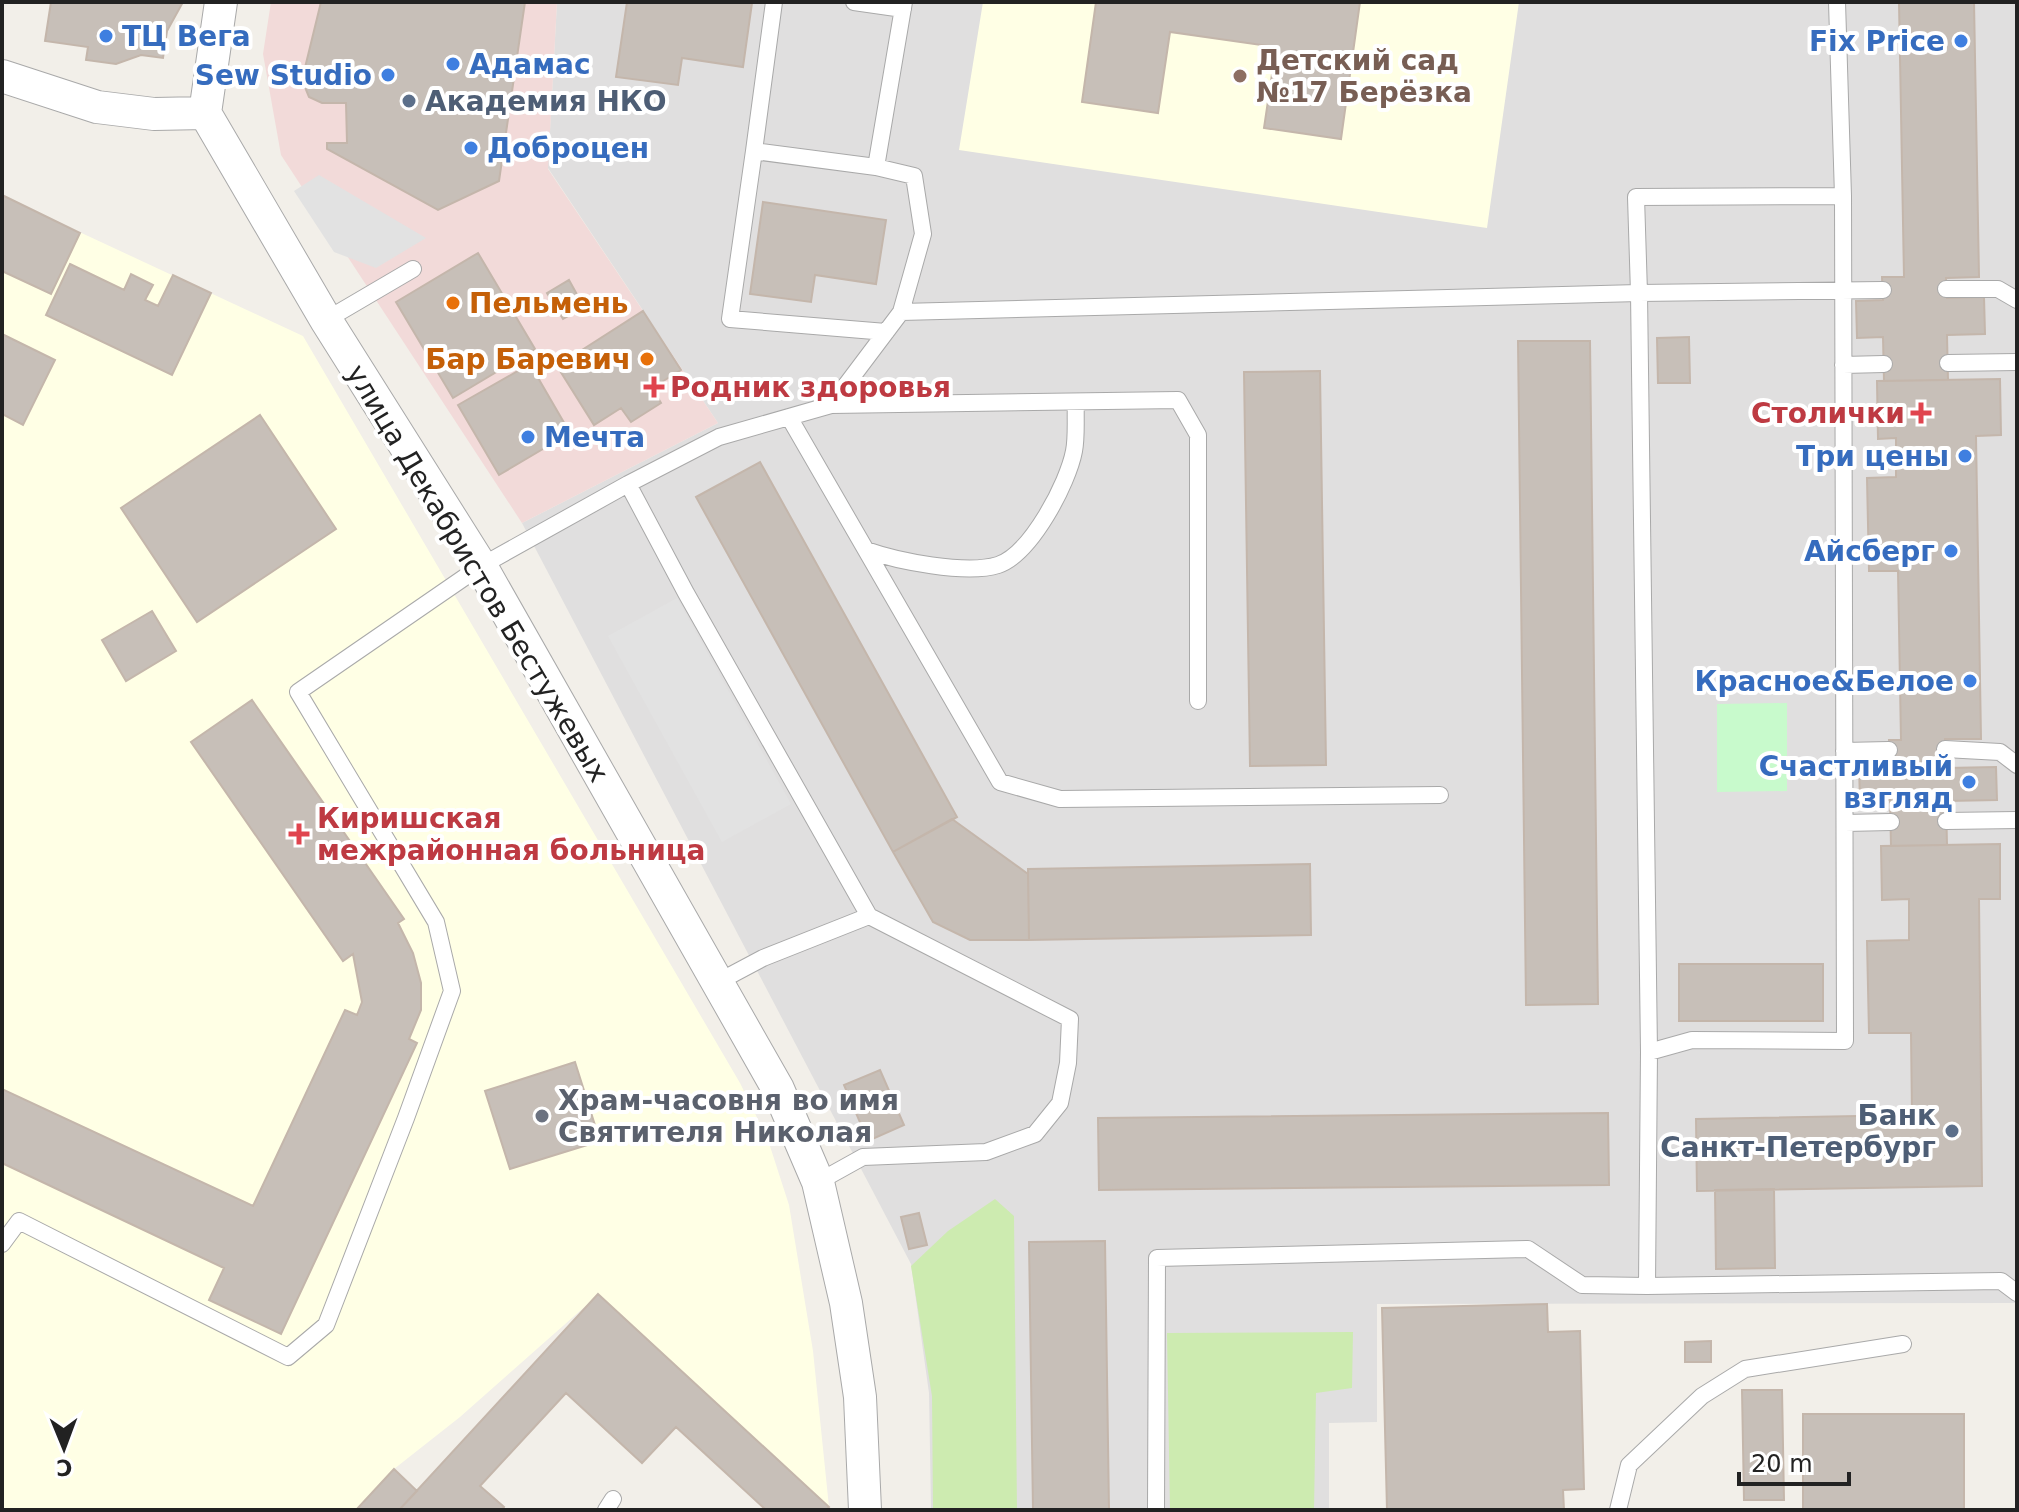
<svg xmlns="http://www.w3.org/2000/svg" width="2019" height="1512" font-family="'DejaVu Sans',sans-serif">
  <rect width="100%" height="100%" fill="#f2efe9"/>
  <path fill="#e0dfdf" d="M557 2H2017V1303L1377 1304V1422L1329 1423V1510H931L929 1393 911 1264 522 523 718 423 548 168Z"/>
  <path fill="#f2dad9" d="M271 2H557L548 169 718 423 522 523 281 155 263 54Z"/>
  <path fill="#ffffe5" d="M983 2H1519L1487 228 959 150Z
    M2 196 303 336 740 1083 768 1140 789 1205 813 1351 829 1507 598 1295 460 1417 394 1469 356 1510H2Z"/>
  <path fill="#cdebb0" d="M995 1199 1014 1216 1017 1510H933L932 1396 911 1266 948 1231Z
    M1353 1332 1352 1388 1316 1393 1314 1510H1170L1167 1333Z"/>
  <path fill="#c8facc" d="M1787 703V791L1717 792V704Z"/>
  <path fill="#e2e2e2" d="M319 175 426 238 376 268 334 252 294 191Z
    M677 598 791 804 722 842 608 636Z"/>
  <path fill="#c7bfb8" stroke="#c4b6ab" stroke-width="2" d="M51 2H183L167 31 163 58 141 55 116 64 86 60 88 47 45 41Z
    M321 2H525L499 181 438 210 327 149V143H347L346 103H322L309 97 302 80Z
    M627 2 752 3 743 67 682 58 678 85 616 77Z
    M1096 2H1360L1341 139 1264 128 1276 47 1170 32 1158 113 1082 102Z
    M1899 2H1974L1979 277 1946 278 1947 298 1984 297 1985 334 1947 335 1948 380 1884 381 1883 337 1857 338 1856 301 1883 300 1882 277H1904Z
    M2 195 80 233 51 294 2 271Z
    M763 202 886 220 876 284 815 275 811 302 750 294Z
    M478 253 535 349 453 398 396 302Z
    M70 264 124 290 131 274 153 285 145 300 158 306 173 275 211 293 172 375 46 315Z
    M569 280 584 307 563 319 547 293Z
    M643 311 681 370 652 388 661 403 631 422 621 408 594 425 557 366Z
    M2 334 55 360 23 425 2 414Z
    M1689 337 1690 383H1658L1657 338Z
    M1518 341H1590L1598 1004 1526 1005Z
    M530 364 570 433 499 475 458 405Z
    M1320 371 1326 765 1250 766 1244 372Z
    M2000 379 2001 435 1976 436 1981 739H1945L1946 768 1996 767 1997 800 1946 801 1947 845 1891 846 1890 800H1860L1859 767H1890L1889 740H1901L1898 571H1869L1867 478 1896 477V438L1878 439 1877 381Z
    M260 415 336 529 197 622 121 508Z
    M760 462 957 817 893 852 696 497Z
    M152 611 176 651 126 681 102 640Z
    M252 700 404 919 398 923 413 953 421 983V1010L409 1039 417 1043 281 1334 209 1300 224 1268 2 1163V1089L253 1206 345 1010 357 1015 362 1002 353 954 343 961 191 742Z
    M952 819 1028 874 1029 940H970L933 922 893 852Z
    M2000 844V899H1979L1982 1186 1697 1191 1696 1119 1912 1115 1911 1033H1869L1867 941 1909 940V899L1882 900 1881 846Z
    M1310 864 1311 935 1029 940 1028 869Z
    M1679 964H1823V1021H1679Z
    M575 1062 600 1141 510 1169 485 1091Z
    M880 1070 904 1125 868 1141 844 1085Z
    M1608 1113 1609 1185 1099 1190 1098 1118Z
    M1774 1189 1775 1268 1716 1269 1715 1190Z
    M919 1213 927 1245 909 1249 901 1217Z
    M1105 1241 1109 1510H1033L1029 1242Z
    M598 1294 829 1507 826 1510H766L676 1427 642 1463 566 1393 480 1486 504 1507 502 1510H399Z
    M1547 1304 1548 1332 1580 1331 1584 1489 1563 1490 1564 1510H1387L1382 1308Z
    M1711 1341V1362H1685V1342Z
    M1742 1390H1782L1784 1500H1744Z
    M1803 1414H1964V1510H1803Z
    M394 1469 417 1491 399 1510H356Z"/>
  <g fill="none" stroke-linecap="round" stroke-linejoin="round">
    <g stroke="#a9a9a9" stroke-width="18">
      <path id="lane" d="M774 2 754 151 876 167
        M854 2 903 9
        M904 2 876 167 914 176 923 234 901 312 1639 293 1636 197 1843 196
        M1837 2 1843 196 1845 1041 1692 1040 1649 1052 1647 1286 2001 1281 2017 1293
        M754 151 730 319 886 332
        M1946 289H1998L2017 300
        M326 320 413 269
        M1948 363 2017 362
        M1843 365 1884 364
        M831 405 901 312
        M789 417 1000 782 1060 799 1440 795
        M628 484 686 593 869 916 1070 1019 1068 1063 1060 1103 1035 1134 986 1152 863 1157 818 1182
        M866 550C897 561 966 575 998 565 1031 554 1068 483 1074 451 1077 436 1075 417 1076 402
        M1945 749 2000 752 2017 765
        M1844 751 1889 750
        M1946 821 2017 820
        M1845 823 1891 822
        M716 983 763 958 869 916
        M1649 1052 1639 293 1883 290
        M2 1244 19 1221 288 1357 326 1325 406 1118 452 991 436 922 298 692 481 566 628 484 719 437 831 405 1178 400 1198 435V701
        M606 1510 613 1499
        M1156 1510 1157 1258 1528 1249 1582 1285 1647 1286
        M1618 1510 1629 1465 1702 1396 1745 1369 1903 1344"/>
    </g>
    <g stroke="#a9a9a9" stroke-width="34">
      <path id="street" d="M221 2 205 113 326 320 481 566 778 1089 818 1182 846 1303 860 1397 865 1510
        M2 76 97 107 154 114 205 113"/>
    </g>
    <use href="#lane" stroke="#fff" stroke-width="16"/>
    <use href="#street" stroke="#fff" stroke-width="32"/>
  </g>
  <g fill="#3f7fe0" stroke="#fff" stroke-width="3">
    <circle cx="106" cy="36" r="8"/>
    <circle cx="1961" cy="41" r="8"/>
    <circle cx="453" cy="64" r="8"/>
    <circle cx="388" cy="75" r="8"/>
    <circle cx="471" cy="148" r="8"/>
    <circle cx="528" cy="437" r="8"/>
    <circle cx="1965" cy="456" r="8"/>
    <circle cx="1951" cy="551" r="8"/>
    <circle cx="1970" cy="681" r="8"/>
    <circle cx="1969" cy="782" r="8"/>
  </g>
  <circle fill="#8d6e63" stroke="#fff" stroke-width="3" cx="1240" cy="76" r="8"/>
  <g fill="#5c6f8a" stroke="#fff" stroke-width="3">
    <circle cx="409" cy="101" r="8"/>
    <circle cx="1952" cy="1131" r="8"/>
  </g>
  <g fill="#e8710a" stroke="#fff" stroke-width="3">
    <circle cx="453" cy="303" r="8"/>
    <circle cx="647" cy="359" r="8"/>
  </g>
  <g fill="#e0444e" stroke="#fff" stroke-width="3">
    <path d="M650 375h8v8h8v8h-8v8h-8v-8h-8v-8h8z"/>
    <path d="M1917 401h8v8h8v8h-8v8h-8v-8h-8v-8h8z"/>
    <path d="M295 822h8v8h8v8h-8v8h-8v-8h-8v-8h8z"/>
  </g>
  <circle fill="#6b7280" stroke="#fff" stroke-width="3" cx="542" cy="1116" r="8"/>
  <g text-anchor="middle" stroke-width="8" stroke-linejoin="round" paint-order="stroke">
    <g font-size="28" font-weight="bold" fill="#366cbe" stroke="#fff" text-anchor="end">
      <text x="122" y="46" text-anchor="start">ТЦ Вега</text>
      <text x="1945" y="51">Fix Price</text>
      <text x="469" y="74" text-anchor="start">Адамас</text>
      <text x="372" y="85">Sew Studio</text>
      <text x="487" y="158" text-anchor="start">Доброцен</text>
      <text x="544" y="447" text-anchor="start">Мечта</text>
      <text x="1949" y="466">Три цены</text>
      <text x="1935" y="561">Айсберг</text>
      <text x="1954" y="691">Красное&amp;Белое</text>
      <text x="1953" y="776">Счастливый<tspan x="1953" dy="32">взгляд</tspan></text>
    </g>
    <g font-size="28" font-weight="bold" fill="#785e54" stroke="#fff" text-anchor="start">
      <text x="1256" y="70">Детский сад<tspan x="1256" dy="32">№17 Берёзка</tspan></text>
    </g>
    <g font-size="28" font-weight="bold" fill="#4e5e75" stroke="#fff" text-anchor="start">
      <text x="425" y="111">Академия НКО</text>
      <text x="1936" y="1125" text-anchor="end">Банк<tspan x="1936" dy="32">Санкт-Петербург</tspan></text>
    </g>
    <g font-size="28" font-weight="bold" fill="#c56008" stroke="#fff" text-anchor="start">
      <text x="469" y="313">Пельмень</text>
      <text x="631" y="369" text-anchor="end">Бар Баревич</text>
    </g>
    <g font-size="28" font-weight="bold" fill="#be3a42" stroke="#fff" text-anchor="start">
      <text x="670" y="397">Родник здоровья</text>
      <text x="1905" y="423" text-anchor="end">Столички</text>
      <text x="317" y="828">Киришская<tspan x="317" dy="32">межрайонная больница</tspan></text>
    </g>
    <g font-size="28" fill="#222" stroke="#fff">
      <text transform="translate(478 573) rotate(59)" y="10">улица Декабристов Бестужевых</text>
    </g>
    <g font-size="28" font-weight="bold" fill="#5b616d" stroke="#fff" text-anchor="start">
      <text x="558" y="1110">Храм-часовня во имя<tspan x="558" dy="32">Святителя Николая</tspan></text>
    </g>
  </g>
  <rect width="2019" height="1512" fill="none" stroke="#222222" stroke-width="8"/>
  <g transform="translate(64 1448) rotate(179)" stroke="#ffffff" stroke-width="6" paint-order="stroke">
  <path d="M0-6L14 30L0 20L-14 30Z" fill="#222222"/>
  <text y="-12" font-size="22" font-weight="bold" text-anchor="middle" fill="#222222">С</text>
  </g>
  <path d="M1739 1472v12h110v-12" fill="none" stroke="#222222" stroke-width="4"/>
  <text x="1751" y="1472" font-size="24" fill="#222222" stroke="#ffffff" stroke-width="6" paint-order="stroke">20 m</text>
</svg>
